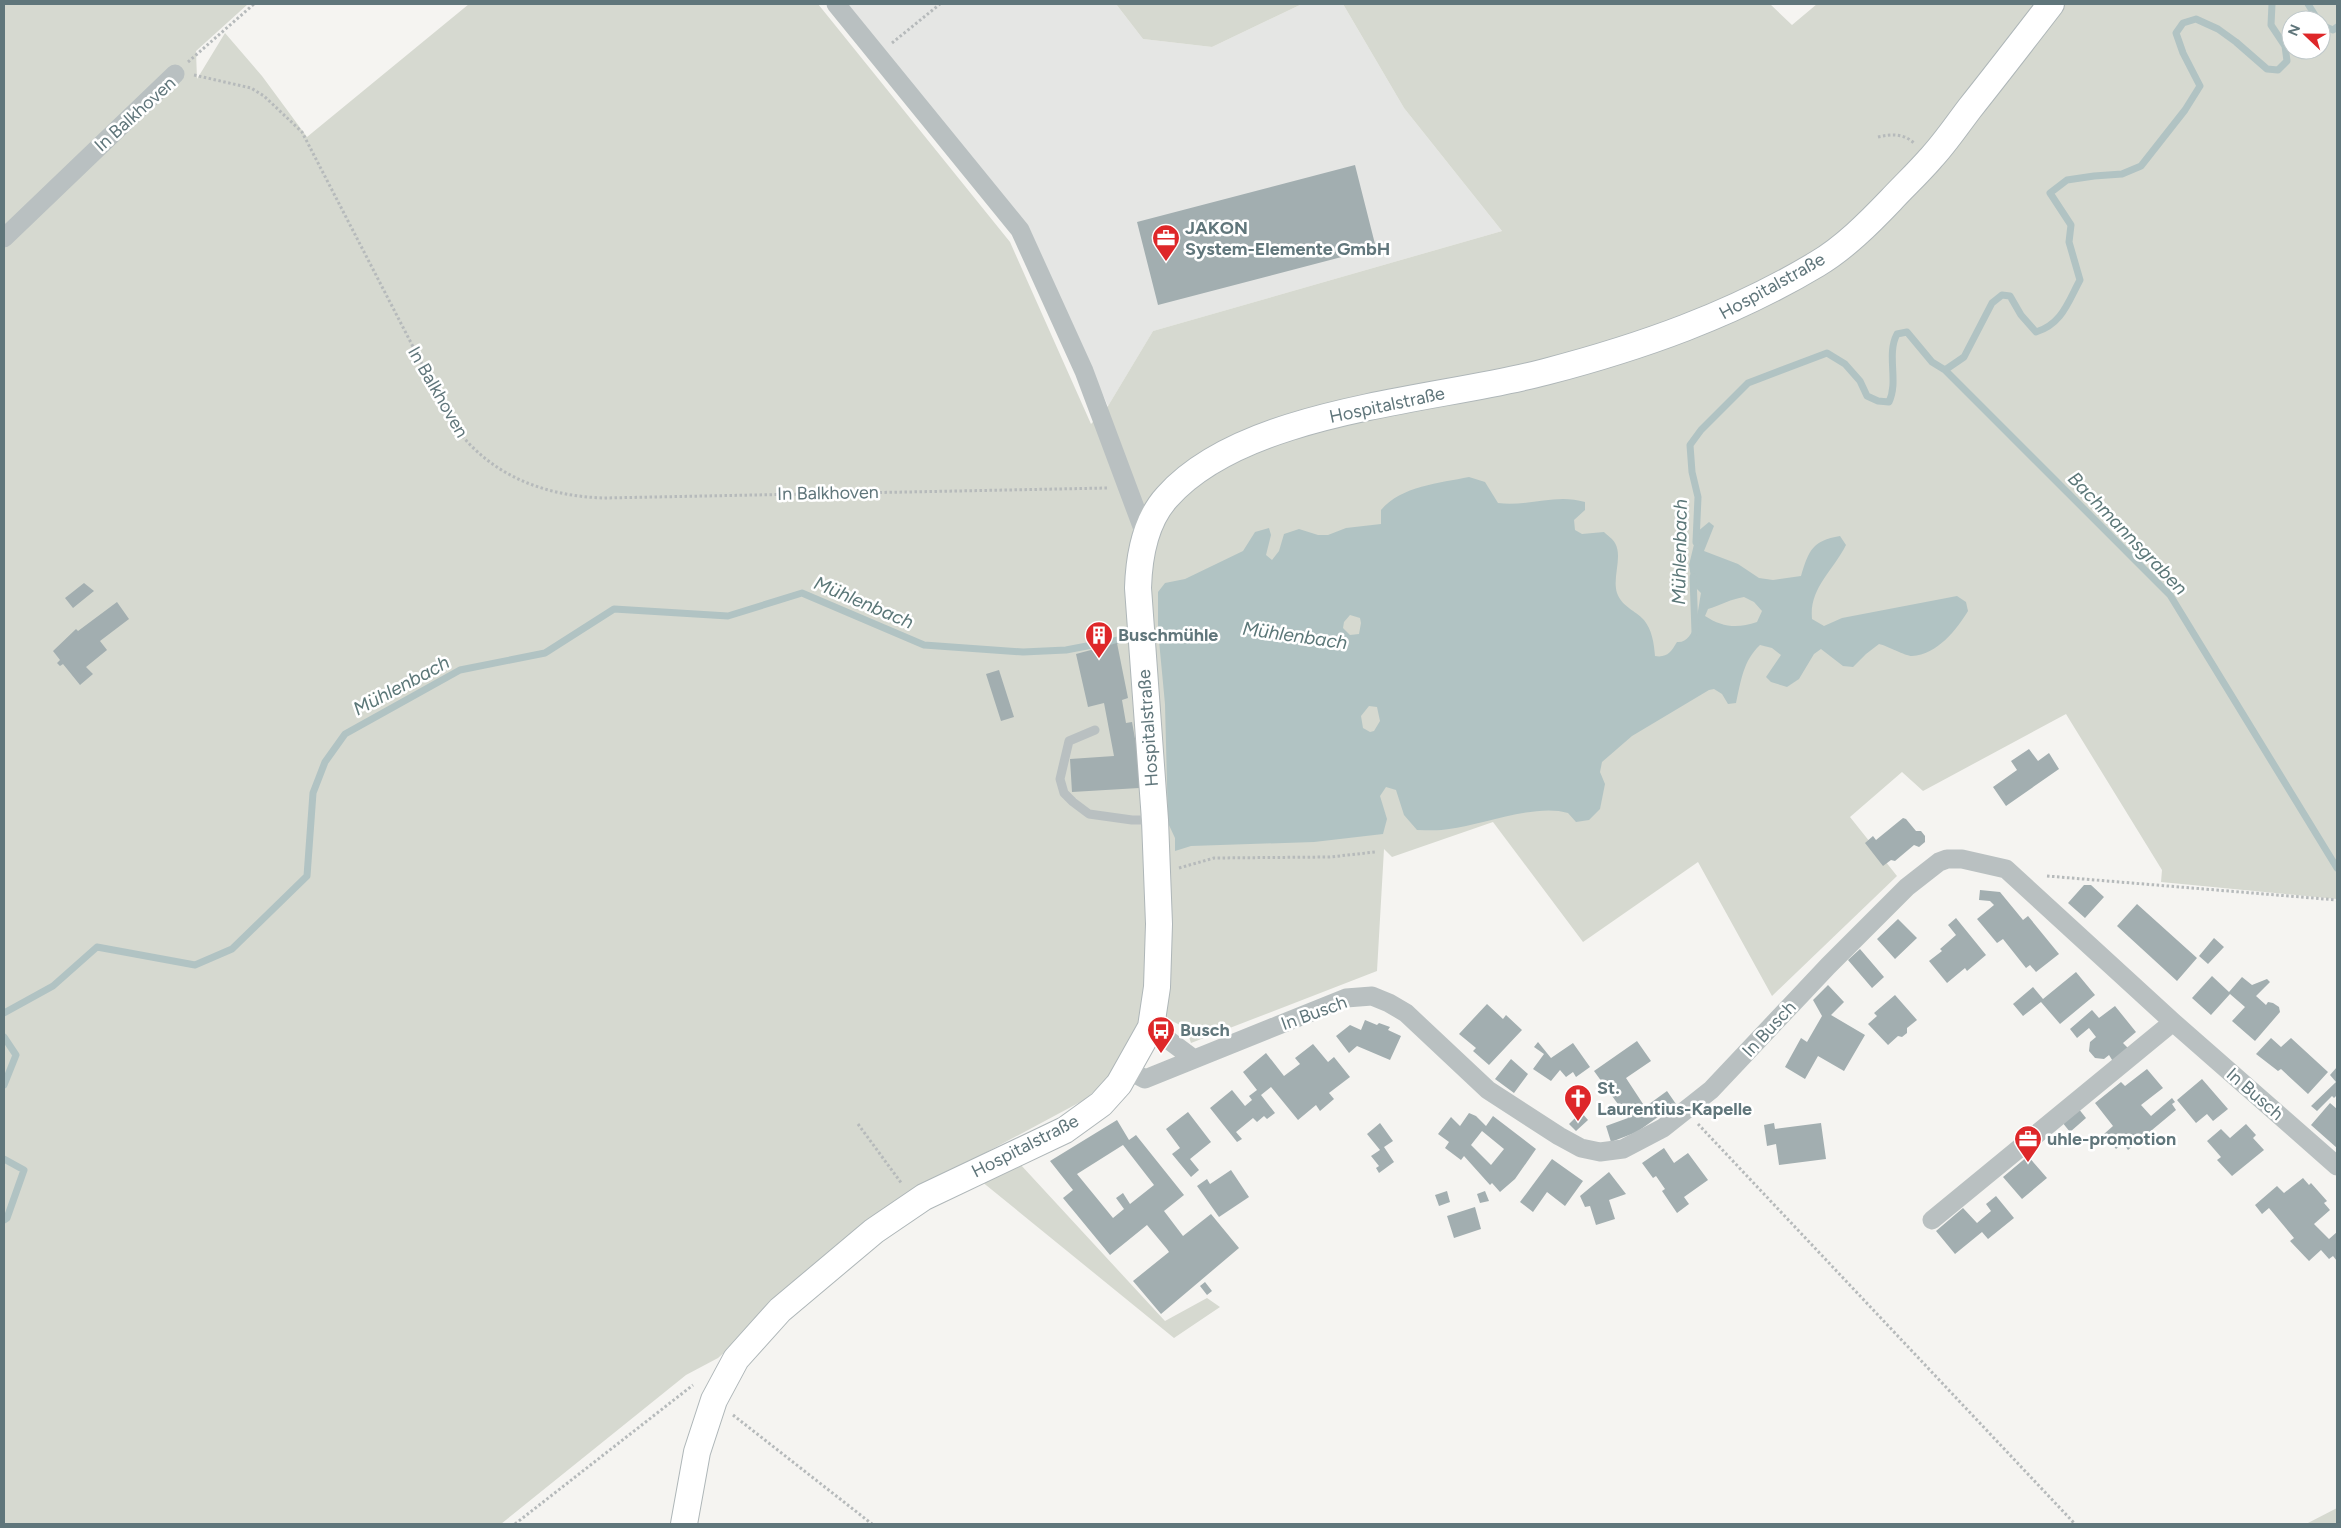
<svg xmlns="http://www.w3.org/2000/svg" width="2341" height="1528" font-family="Figtree,sans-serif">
  <rect width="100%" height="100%" fill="#f5f4f1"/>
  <path fill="#e5e6e4" d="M846 4H1116L1143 39 1212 47 1302 4H1343L1404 108 1502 231 1153 331 1108 406 1031 232Z"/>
  <path fill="#d6d9d0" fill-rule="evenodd" d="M4 4H248L196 51 197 79 225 33 262 76 307 137 469 4H818L1010 242 1091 424 1108 406 1153 331 1502 231 1404 108 1343 4H1770L1792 25 1817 4H2337V899L2161 882 2162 870 2066 714 1923 791 1902 772 1850 817 1897 876 1772 996 1698 862 1583 942 1493 822 1392 857 1384 849 1377 971 1191 1043 1186 1028 1164 1017 1142 1019 1110 1078 1084 1100 929 1183 855 1237 718 1358 686 1375 501 1524H4ZM2291 20H2321V50H2291Z
    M1116 4H1302L1212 47 1143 39Z
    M1020 1164 1165 1321 1207 1298 1220 1307 1174 1338 981 1181Z
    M2337 1508V1524H2306Z"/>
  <path fill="#b1c3c3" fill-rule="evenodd" d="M1469 477 1485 482 1498 503C1528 507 1556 493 1585 502V510L1574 520 1575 530 1582 534 1604 532C1607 535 1613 539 1615 543 1623 557 1612 577 1617 593 1622 607 1635 610 1644 620 1652 630 1654 643 1655 656 1667 658 1671 652 1677 642 1696 644 1698 608 1701 593L1692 584 1689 565 1697 532 1709 522 1714 526 1704 551 1738 564 1759 578 1773 580 1801 576C1809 550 1812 541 1840 536L1846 545C1833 571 1809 588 1812 619L1824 626 1842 618 1957 596 1966 602 1968 611C1957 629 1937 655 1912 656 1905 656 1888 646 1879 644L1866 654 1853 667 1843 666 1821 649 1814 654 1799 679 1787 687 1771 682 1766 677 1781 655 1772 648 1760 645C1743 661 1741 681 1736 703L1728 704 1722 694 1714 689 1709 690 1632 736 1602 762 1600 772 1605 784 1600 809 1589 820 1576 822 1568 813C1536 803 1482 825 1449 829 1439 831 1428 830 1417 830L1404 815 1396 790 1386 787 1380 796 1387 819 1383 834 1314 842 1191 846 1175 851V838L1168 823 1165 704 1158 630V592L1165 583 1185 579 1243 551 1255 532 1269 528 1271 535 1266 555 1272 560 1279 551 1284 534 1299 529 1318 535H1328L1346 528 1381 524V510C1401 486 1440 483 1469 477ZM1744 597 1754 602 1762 611 1757 622C1737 629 1722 627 1705 616L1708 609C1721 605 1731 599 1744 597ZM1350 615 1360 618 1361 623 1359 634 1350 635 1343 628 1344 622ZM1369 706 1377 707 1380 721 1374 731 1370 732 1363 728 1361 716Z"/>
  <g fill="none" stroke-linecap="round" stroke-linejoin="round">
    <path stroke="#b1c3c3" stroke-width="7" d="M2308 4 2318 20
      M2321 25 2333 30 2337 27
      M1945 370 2170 595 2337 868
      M1696 542 1698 497 1692 472 1690 445 1701 430 1748 383 1827 353 1845 364 1860 381 1867 396 1878 401 1889 402C1899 381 1886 355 1897 334L1907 332 1932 362 1945 370 1964 357 1992 303 2002 295 2010 296 2021 315 2036 332C2062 324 2068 302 2080 280L2069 242 2071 225 2050 193 2067 180 2094 176 2122 174 2141 166 2185 110 2200 86 2183 53 2176 33 2183 23 2196 19 2218 29 2236 42 2267 69 2278 70 2287 61 2285 46 2271 25 2272 4
      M1693 577 1695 632
      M4 1013 53 986 97 947 195 965 232 949 307 876 313 793 325 762 345 734 460 670 545 653 614 609 728 616 802 593 924 645 1023 652 1066 650 1134 637
      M4 1037 16 1055 4 1085
      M4 1159 24 1170 7 1218 4 1220"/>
  </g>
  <path fill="#a2aeb0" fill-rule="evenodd" d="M1355 165 1376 248 1158 305 1137 222Z
    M84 583 94 591 73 608 65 598Z
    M117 602 129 619 100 641 107 650 86 667 93 674 80 685 63 664 60 666 57 663 60 660 53 651 76 629 78 631Z
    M1117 643 1128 698 1122 700 1126 723 1132 722 1138 755 1139 788 1072 792 1070 759 1114 756 1104 703 1088 707 1076 654Z
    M999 670 1014 717 1001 721 986 674Z
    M2029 749 2038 761 2049 753 2059 769 2006 806 1993 787 2017 770 2011 761Z
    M1903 818 1906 819 1916 831H1921L1925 836V842L1919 847 1914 845 1895 861 1891 860 1883 866 1865 843 1873 836 1876 840Z
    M2084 885H2091L2104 897 2085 918 2068 903Z
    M1980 890 2000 892 2023 920 2028 916 2059 954 2036 972 2030 965 2026 968 2003 939 1997 943 1977 919 1994 905 1990 901 1979 900Z
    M2137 904 2197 958 2177 981 2117 926Z
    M1956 918 1986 955 1967 971 1965 968 1947 983 1929 961 1942 951 1940 949 1956 935 1948 925Z
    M1898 919 1917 938 1895 959 1877 939Z
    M2214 938 2224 947 2208 964 2199 956Z
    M1860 949 1884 977 1872 988 1848 960Z
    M2076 972 2095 995 2060 1024 2041 1002 2023 1016 2013 1004 2033 987 2043 999Z
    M2212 976 2229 992 2242 977 2252 985 2267 979 2270 982 2256 996 2266 1005 2268 1002 2273 1003 2279 1007 2280 1012 2255 1041 2232 1021 2245 1007 2230 994 2211 1015 2192 998Z
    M1828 985 1844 1002 1831 1015 1865 1035 1844 1071 1818 1056 1805 1079 1785 1067 1801 1038 1807 1042 1822 1016 1813 1000Z
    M1895 995 1917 1020 1907 1028V1033L1902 1037 1898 1036 1888 1045 1868 1024 1877 1016 1874 1013Z
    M1487 1004 1503 1019 1506 1015 1522 1030 1489 1065 1473 1051 1476 1048 1459 1034Z
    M2115 1006 2136 1032 2123 1043 2130 1050 2114 1063 2109 1055 2104 1059 2095 1058 2089 1051 2090 1042 2096 1037 2089 1028 2077 1038 2070 1029 2092 1010 2099 1018Z
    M1365 1020 1377 1025 1379 1023 1390 1027 1388 1030 1401 1036 1390 1060 1357 1046 1349 1053 1336 1036 1350 1025 1361 1030Z
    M2271 1038 2281 1047 2291 1038 2328 1072 2308 1094 2281 1069 2278 1071 2256 1054Z
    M1637 1041 1651 1061 1626 1078 1645 1107 1667 1091 1676 1104 1637 1132 1611 1142 1606 1126 1628 1118 1594 1071Z
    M1538 1042 1551 1058 1573 1043 1590 1067 1576 1077 1573 1072 1566 1077 1560 1070 1551 1081 1533 1069 1544 1054 1534 1047Z
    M1313 1044 1328 1062 1334 1057 1350 1077 1329 1093 1334 1099 1320 1111 1316 1105 1298 1120 1271 1087 1261 1095 1275 1113 1267 1119 1264 1116 1257 1122 1253 1118 1236 1132 1242 1139 1237 1142 1210 1108 1232 1090 1245 1106 1252 1100 1249 1096 1257 1090 1243 1072 1266 1053 1284 1076 1300 1064 1295 1058Z
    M1511 1059 1528 1074 1514 1093 1495 1079Z
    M2337 1067V1095L2334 1098 2332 1096 2317 1111 2311 1106 2336 1082 2330 1075Z
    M2147 1069 2163 1088 2141 1105 2151 1116 2172 1098 2175 1102 2172 1104 2176 1110 2128 1150 2123 1143 2116 1149 2104 1134 2113 1126 2095 1103 2121 1082 2125 1086Z
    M2202 1079 2228 1109 2213 1121 2207 1114 2196 1123 2177 1100Z
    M2330 1103 2337 1109V1148L2311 1125Z
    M2078 1108 2086 1118 2070 1132 2062 1122Z
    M1188 1112 1211 1142 1190 1159 1199 1170 1191 1177 1172 1154 1180 1148 1166 1129Z
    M1581 1112 1588 1120 1576 1131 1569 1124Z
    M1469 1113 1476 1116 1486 1126 1493 1116 1536 1149 1515 1179 1500 1192 1492 1183 1490 1185 1464 1156 1461 1160 1445 1148 1449 1142 1438 1134 1451 1117 1460 1126ZM1482 1131 1504 1149 1491 1165 1471 1145Z
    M1117 1120 1129 1140 1136 1135 1184 1195 1164 1211 1183 1236 1211 1214 1239 1248 1161 1314 1133 1281 1169 1252 1167 1249 1147 1225 1110 1255 1063 1198 1073 1190 1050 1161ZM1123 1145 1154 1185 1130 1204 1123 1193 1116 1198 1124 1209 1113 1218 1077 1174Z
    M1380 1123 1393 1141 1384 1147 1394 1162 1379 1173 1376 1168 1379 1166 1371 1156 1380 1150 1367 1134Z
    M1774 1123 1775 1129 1821 1123 1826 1159 1779 1165 1776 1144 1767 1146 1764 1125Z
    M2246 1124 2256 1135 2253 1138 2264 1150 2232 1176 2217 1160 2221 1157 2207 1141 2221 1129 2230 1138Z
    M1664 1148 1674 1163 1688 1153 1708 1180 1684 1197 1689 1204 1677 1213 1662 1191 1665 1189 1656 1176 1653 1178 1642 1163Z
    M2028 1156 2047 1178 2022 1199 2003 1177Z
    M1552 1159 1583 1181 1565 1206 1547 1192 1533 1212 1520 1202Z
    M1231 1170 1249 1197 1219 1217 1197 1186 1207 1179 1210 1184Z
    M1609 1172 1626 1194 1609 1200 1615 1219 1596 1225 1590 1206 1585 1207 1580 1196Z
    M2303 1178 2309 1185 2311 1183 2327 1201 2324 1203 2330 1210 2314 1224 2329 1239 2337 1232V1261L2333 1256 2329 1259 2321 1250 2309 1261 2290 1241 2294 1238 2269 1208 2262 1214 2255 1205 2277 1186 2284 1193Z
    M1447 1191 1450 1202 1439 1206 1435 1195Z
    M1485 1191 1489 1201 1480 1203 1477 1194Z
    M1996 1196 2014 1218 1988 1239 1982 1232 1955 1254 1936 1231 1963 1208 1977 1223 1991 1211 1986 1204Z
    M1475 1207 1481 1229 1454 1238 1447 1216Z
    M1205 1282 1212 1291 1207 1295 1200 1286Z"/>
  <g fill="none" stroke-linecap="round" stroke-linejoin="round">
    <g stroke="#aeb6b8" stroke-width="28">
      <path id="secondary" d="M684 1524 697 1452 714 1400 736 1359 780 1310 874 1231 924 1197 1065 1130 1101 1104 1119 1084 1151 1027 1157 987 1159 924 1155 820 1138 588C1139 556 1145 521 1167 497 1245 409 1436 401 1545 372 1641 347 1732 315 1817 264 1844 248 1869 223 1891 200 1904 186 1918 173 1931 158 1945 143 1957 125 1970 108 1997 74 2024 39 2051 4"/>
    </g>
    <path stroke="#b6babb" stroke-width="3" stroke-dasharray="2.5 2.5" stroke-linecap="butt" d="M892 43 940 4
      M188 62 254 4
      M194 75 251 88 264 96 302 132 453 424C489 475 543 496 604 498L1107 488
      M1878 137C1891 134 1903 133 1914 143
      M1179 868 1214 858 1330 857 1375 852
      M2047 876 2337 900
      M858 1124 902 1184
      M1698 1124 2075 1524
      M733 1415 872 1524
      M515 1524 693 1385"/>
    <path stroke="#b9c0c1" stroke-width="9" d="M1095 730 1069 741 1060 779 1064 793 1073 802 1089 814 1132 820H1154"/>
    <path stroke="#b9c0c1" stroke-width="19" d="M836 4 1020 230 1084 371 1146 537
      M4 238 175 74
      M1151 1027 1194 1059
      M1128 1070 1145 1079 1346 998 1372 996 1389 1003 1406 1013 1488 1090 1559 1136 1581 1148 1600 1152 1623 1149 1663 1128 1711 1090 1828 966 1907 887 1939 862 1947 859H1962L2006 869 2173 1022 2337 1166
      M1932 1220 2173 1022"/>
    <use href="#secondary" stroke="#fff" stroke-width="26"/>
  </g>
  <defs>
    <g id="office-pin" transform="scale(1.4375)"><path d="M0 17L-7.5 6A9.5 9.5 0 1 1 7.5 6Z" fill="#de2729" stroke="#fff"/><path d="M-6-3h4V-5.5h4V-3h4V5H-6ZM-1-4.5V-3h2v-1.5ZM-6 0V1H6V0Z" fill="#fff"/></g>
    <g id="building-pin" transform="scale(1.4375)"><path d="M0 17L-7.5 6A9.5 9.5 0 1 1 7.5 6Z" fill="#de2729" stroke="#fff"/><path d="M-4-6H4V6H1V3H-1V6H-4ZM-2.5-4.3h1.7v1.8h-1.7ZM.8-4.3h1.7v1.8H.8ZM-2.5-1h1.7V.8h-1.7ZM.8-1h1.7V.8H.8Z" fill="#fff"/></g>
    <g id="bus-pin" transform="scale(1.4375)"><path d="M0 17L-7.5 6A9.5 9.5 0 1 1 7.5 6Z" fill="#de2729" stroke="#fff"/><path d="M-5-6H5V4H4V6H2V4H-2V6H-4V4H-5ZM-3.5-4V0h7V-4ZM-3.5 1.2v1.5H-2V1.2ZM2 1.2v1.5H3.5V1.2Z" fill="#fff"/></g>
    <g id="church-pin" transform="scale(1.4375)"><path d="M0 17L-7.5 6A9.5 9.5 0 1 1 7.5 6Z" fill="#de2729" stroke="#fff"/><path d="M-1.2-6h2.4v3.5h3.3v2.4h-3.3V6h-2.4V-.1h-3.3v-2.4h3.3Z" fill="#fff"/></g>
  </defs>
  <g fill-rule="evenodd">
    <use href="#office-pin" x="1166" y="238"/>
    <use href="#building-pin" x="1099" y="635"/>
    <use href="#bus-pin" x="1161" y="1030"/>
    <use href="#church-pin" x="1578" y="1098"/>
    <use href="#office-pin" x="2028" y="1139"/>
  </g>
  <g text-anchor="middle" stroke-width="5" stroke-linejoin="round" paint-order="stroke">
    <g font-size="18" fill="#60767b" stroke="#fff">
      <text transform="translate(135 114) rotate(-42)" y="6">In Balkhoven</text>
      <text transform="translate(1772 286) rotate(-29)" y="6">Hospitalstraße</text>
      <text transform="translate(438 392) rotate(60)" y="6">In Balkhoven</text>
      <text transform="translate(1387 405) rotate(-12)" y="6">Hospitalstraße</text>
      <text transform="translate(828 493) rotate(-1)" y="6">In Balkhoven</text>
      <text transform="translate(1148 728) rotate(-94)" y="6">Hospitalstraße</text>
      <text transform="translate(1314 1013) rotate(-20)" y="6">In Busch</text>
      <text transform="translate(1769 1029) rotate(-47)" y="6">In Busch</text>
      <text transform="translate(2255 1094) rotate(41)" y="6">In Busch</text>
      <text transform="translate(1025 1146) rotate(-27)" y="6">Hospitalstraße</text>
    </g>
    <g font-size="18" font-weight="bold" fill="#60767b" stroke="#fff" text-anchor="start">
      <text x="1185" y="234">JAKON<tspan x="1185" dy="21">System-Elemente GmbH</tspan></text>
      <text x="1118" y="641">Buschmühle</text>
      <text x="1180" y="1036">Busch</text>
      <text x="1597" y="1094">St.<tspan x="1597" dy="21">Laurentius-Kapelle</tspan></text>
      <text x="2047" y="1145">uhle-promotion</text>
    </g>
    <g font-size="19" font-style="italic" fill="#5b7778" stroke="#fff">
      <text transform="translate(2128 533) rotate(46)" y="7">Bachmannsgraben</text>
      <text transform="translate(1679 552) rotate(-89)" y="7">Mühlenbach</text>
      <text transform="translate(864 602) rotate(23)" y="7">Mühlenbach</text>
      <text transform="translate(1295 635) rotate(8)" y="7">Mühlenbach</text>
      <text transform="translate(401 685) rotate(-28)" y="7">Mühlenbach</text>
    </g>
  </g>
  <rect width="2341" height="1528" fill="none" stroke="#60767b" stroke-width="10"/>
  <g transform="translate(2306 35) rotate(292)"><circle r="24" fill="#ffffff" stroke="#bfc8ca"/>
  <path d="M0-4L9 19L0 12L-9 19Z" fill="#de2729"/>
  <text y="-8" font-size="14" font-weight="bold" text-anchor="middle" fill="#60767b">N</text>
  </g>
</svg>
